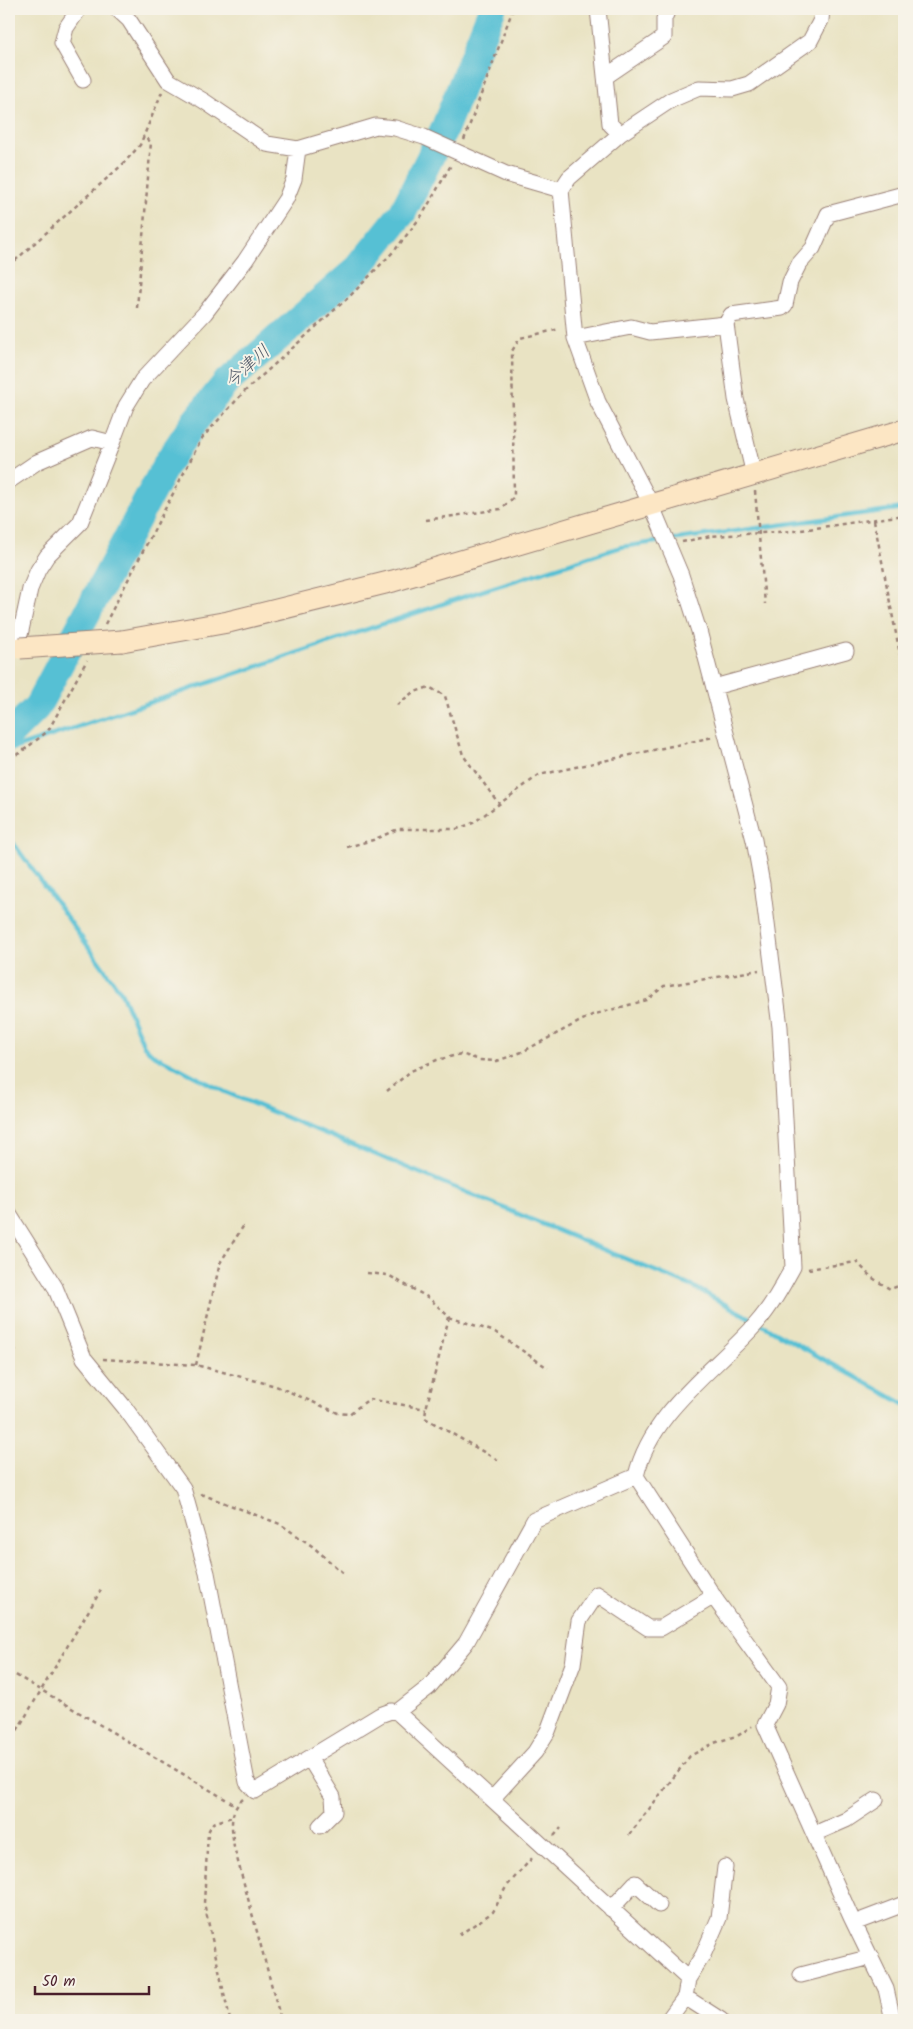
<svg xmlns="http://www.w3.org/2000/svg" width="913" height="2029" font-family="Kalam,'Klee One',sans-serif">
  <rect width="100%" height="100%" fill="#f7f3e8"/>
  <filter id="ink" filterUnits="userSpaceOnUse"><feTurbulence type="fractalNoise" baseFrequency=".02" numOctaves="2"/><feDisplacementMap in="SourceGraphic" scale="10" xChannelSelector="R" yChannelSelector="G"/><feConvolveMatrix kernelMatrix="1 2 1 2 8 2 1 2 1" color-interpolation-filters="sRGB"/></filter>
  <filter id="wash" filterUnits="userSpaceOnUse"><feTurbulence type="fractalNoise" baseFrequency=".0096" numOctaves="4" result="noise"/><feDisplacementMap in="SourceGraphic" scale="20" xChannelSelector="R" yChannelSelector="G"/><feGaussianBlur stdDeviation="1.12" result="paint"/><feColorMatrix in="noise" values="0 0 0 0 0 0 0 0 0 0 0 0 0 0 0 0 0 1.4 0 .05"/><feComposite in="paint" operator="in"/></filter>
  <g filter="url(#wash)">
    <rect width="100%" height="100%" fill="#e9e3c3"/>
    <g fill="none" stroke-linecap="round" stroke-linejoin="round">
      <path stroke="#57c0d4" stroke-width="4.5" d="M670 540 904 508
        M9 750 469 595 621 547 663 541
        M9 837 121 992 144 1046 152 1054 225 1092 696 1288 904 1404"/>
      <path stroke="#57c0d4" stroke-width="28" d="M9 735 37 707 168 461 195 421 225 384 358 268 403 212 445 127 492 9"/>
    </g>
  </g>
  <g filter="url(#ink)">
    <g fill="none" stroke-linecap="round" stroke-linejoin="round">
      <g stroke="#9a8177" stroke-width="17">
        <path id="street" d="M79 9 66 28 62 43 83 80
          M117 9 129 20 168 80 204 101 267 144 298 149 376 126 395 128 424 137 506 174 561 190
          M598 9 610 124 620 134
          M822 9 821 20 810 41 749 84 732 89 699 88 671 100 620 134 569 178 561 190 575 338 598 402 651 504 681 575 699 631 754 840 762 884 780 1027 793 1267C782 1287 771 1307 756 1324 714 1371 651 1412 636 1476L718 1603 779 1687 776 1704 765 1725 851 1917 886 1989 893 2020
          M605 77 664 37V19L668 9
          M575 338 631 327 650 332 726 324
          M754 475 736 399 726 324 731 315 782 308 785 305 790 282 799 264 813 248 828 214 904 194
          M9 481 37 462 92 438 112 443 126 406 142 380 205 313 245 261 286 199 294 179 298 149
          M17 649 30 589 38 570 47 556 80 523 112 443
          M714 687 846 651
          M9 1214 55 1287 84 1358 125 1408 183 1488 207 1573 247 1782 255 1791 380 1715 391 1711 397 1712 688 1979 685 1997 668 2020
          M397 1712 429 1687 466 1643 534 1520 636 1476
          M310 1759 333 1797 334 1812 320 1826
          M492 1799 535 1752 548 1731 573 1664 579 1621 597 1594 648 1628H661L714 1596
          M814 1834 846 1820 876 1800
          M611 1909 635 1883 659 1905
          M854 1923 904 1904
          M801 1975 871 1957
          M688 1979 703 1955 719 1918 725 1867
          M685 1997 721 2020"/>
      </g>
      <g stroke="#9a8177" stroke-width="23">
        <path id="secondary" d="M122 641 228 622 393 581 904 430"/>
      </g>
      <path stroke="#9a8177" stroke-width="2.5" stroke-dasharray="4 4" stroke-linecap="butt" d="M464 140 513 9
        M9 266 123 164 140 145 162 92
        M137 308 151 142 143 136
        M755 491 765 604
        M426 520 501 509 514 497 512 351 520 338 560 329
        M874 520 904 675
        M682 542 711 536 795 531 904 515
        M105 624 202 438 244 392 351 295 395 250 423 214 451 165
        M397 705 412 693 429 687 445 696 463 755 499 804
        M9 757 20 753 48 731 87 660
        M347 847 373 840 398 829H457L473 823 539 775 713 737
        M387 1091 411 1071 437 1060 461 1054 480 1060 497 1061 522 1052 592 1015 647 1000 664 986 759 970
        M808 1269 857 1262 871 1277 890 1289 904 1284
        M367 1273 388 1275 429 1298 449 1317 495 1332 548 1368
        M449 1317 426 1409 425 1418 501 1462
        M9 1354 16 1349
        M103 1359 196 1365 276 1386 338 1413 349 1414 369 1399 426 1409
        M196 1365 220 1263 244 1225
        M201 1494 280 1524 312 1546 343 1573
        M9 1671 237 1806
        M9 1744 101 1590
        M243 1799C228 1812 232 1829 234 1847L281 2020
        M629 1835 690 1756 714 1743 739 1735 752 1726
        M554 1836 561 1828
        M459 1935 493 1912 506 1887 534 1856
        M230 2020 204 1903 208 1832 213 1823 232 1817
        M257 2020 281 2018"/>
      <use href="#street" stroke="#fff" stroke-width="15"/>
      <use href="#secondary" stroke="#fce6c4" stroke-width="21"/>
      <g stroke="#9a8177" stroke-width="23" stroke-linecap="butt">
        <path id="secondary-bridge" d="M20 648 122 641"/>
      </g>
      <use href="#secondary-bridge" stroke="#fce6c4" stroke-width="21"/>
    </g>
  </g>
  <g text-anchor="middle" stroke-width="4" stroke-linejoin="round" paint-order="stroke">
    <g font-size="18" font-style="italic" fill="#4f5766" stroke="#f7f3e8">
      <text transform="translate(247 366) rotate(-42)" y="6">今津川</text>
    </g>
  </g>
  <rect width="913" height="2029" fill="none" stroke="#f7f3e8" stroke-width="30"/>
  <path d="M35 1986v8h114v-8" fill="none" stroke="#4a1f2b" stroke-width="2.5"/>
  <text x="42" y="1986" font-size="15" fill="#4a1f2b" stroke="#f7f3e8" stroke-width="4" paint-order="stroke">50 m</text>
</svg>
